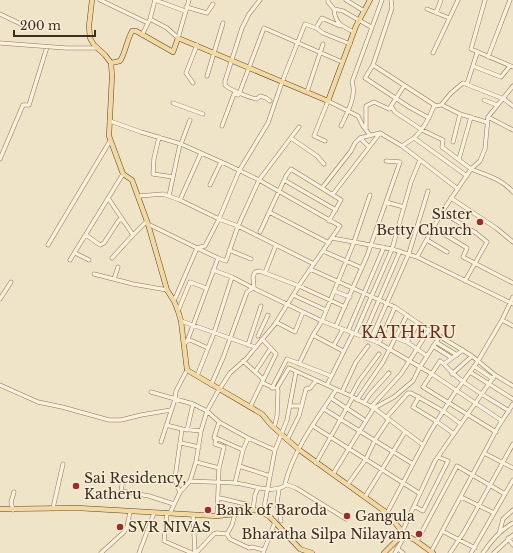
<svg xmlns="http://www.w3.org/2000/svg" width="513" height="553" font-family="'Libre Baskerville',serif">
  <rect width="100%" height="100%" fill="#f0e4c8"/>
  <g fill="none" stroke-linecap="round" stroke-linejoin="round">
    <g stroke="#8d765c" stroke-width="4.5">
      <path id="minor" d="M100 0 148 23
        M155 0 185 11
        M260 0 249 14 242 28 225 81V85C230 90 250 98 257 99L260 96 266 98 270 101
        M328 0V2L334 9C335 23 341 26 354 32
        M346 0 364 11
        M485 0 471 49 513 67
        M186 7 207 13 213 4
        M334 9 343 11 371 27
        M427 9 449 18
        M436 13 441 0
        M0 14 25 26
        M150 19 167 28 178 38 189 0
        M316 28 322 18 340 26
        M142 35 150 19 155 0
        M0 43 66 48H97
        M433 53 458 0
        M488 57 510 0
        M373 65 392 8 391 0
        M473 66 501 77 510 66
        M207 76 223 23
        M193 83 186 73 197 45
        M467 84 477 53
        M307 92 323 44
        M484 100 497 105
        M173 103 203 114
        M391 106 395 112 422 130 443 140 442 147 471 169 480 161 485 149 488 117 513 86
        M444 106 460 114 486 122
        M488 117 513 130
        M429 118 409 107 365 78 373 65 436 106
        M110 121 141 132 181 144 226 164 259 180 340 226 302 281 275 324 246 359 230 373 217 393 207 411 201 431 196 462 190 481 180 492 170 513
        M222 126 234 94 238 95 239 94 264 28 342 62
        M341 126C347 113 357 96 352 82L382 0
        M366 130V106L374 102 389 109 404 86
        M159 137 154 158 153 174 173 177
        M291 138 317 156 324 164
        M360 138 369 147
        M414 138C424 129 429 119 434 106L441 105 451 93 463 83 504 99 513 106
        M325 141 314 136 328 101 358 116 363 126 370 135
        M453 142 460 114
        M181 144 190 120
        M402 146 414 138 467 176
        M0 159 23 105H29L47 47
        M459 159 471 117
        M284 180 336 210
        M210 185 221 162
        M322 188 351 151 355 143 360 138 380 133 402 146 458 189
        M513 192C502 179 486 175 471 169L442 212 417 257 513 304
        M333 194 380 133
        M139 196 163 194 180 200 219 219 239 171 268 123 282 82 305 24 316 28 323 33 350 44
        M169 196 180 144
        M108 198 133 235 146 222
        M451 198 496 228 513 242
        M180 200 201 153
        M386 202 404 207
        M269 212 329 243
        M442 212 476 233 487 242 465 281
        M148 224 197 248 174 301
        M434 228 467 248 463 257 513 283
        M260 232 286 176 291 169 341 200 329 221
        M86 235 100 245 104 243 119 220H122
        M332 238 392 249 417 257
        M427 240 447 252
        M48 245 110 141
        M229 250 251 259
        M323 251 362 268
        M75 253 89 260
        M112 258 133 235
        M218 258 226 261 238 226 259 180 299 127
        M70 260 123 174
        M310 269 395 307 418 323 472 356 495 375 513 386
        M265 273 276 245
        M94 274 133 284 167 290
        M232 277 253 288
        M114 279 118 267
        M254 288 253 277 255 272 260 271 299 286 345 307
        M334 291 350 297
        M293 295 326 310
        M0 299 11 282
        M178 311 190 282 206 288
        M502 320 513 326
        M181 321 255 347
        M276 322 295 332 303 312
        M336 326 367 256 400 162 386 161
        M348 331 384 247
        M355 334 392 249 411 182 420 160
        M258 336 268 315
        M363 337 400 251
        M396 338 407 342 427 356
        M188 339 208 348
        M371 339 409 253 428 191
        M407 342 418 323
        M436 342 457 355
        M379 343 395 307
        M184 345 188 339 218 258 197 248 205 246 219 219 238 226 314 264
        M248 345 261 306
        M334 345 343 329
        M433 346 452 358
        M463 350 444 364 440 361 423 387 496 432
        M343 351 313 335 322 321 354 242 370 195
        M243 361 262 378 263 383 274 388
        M299 364 313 335
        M444 364C461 384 486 396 509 411
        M474 366 493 379
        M255 372 271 348
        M470 372 513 399
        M452 374 472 356
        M197 376 214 333 232 277 213 270
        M0 385 38 402 62 407 109 420H121L141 415 171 410
        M211 385 223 358 247 292 253 288 322 321 379 343 432 374 502 421
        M327 385 353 333
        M272 388 287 359 331 376
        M336 390C316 420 294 449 285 484L296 488 346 519
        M151 392 193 404 207 411 219 422 248 438 275 450
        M342 392 356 362 368 346
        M351 396 359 381 379 354
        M419 397 413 407 436 421 454 434
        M331 398 363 419
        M357 400 383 362 407 315
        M364 403 370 394 389 373
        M290 406H302
        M250 407 276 354 262 339
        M371 407 401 374 429 330
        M324 409 413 464
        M386 418 408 393H411L443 411 461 424
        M166 425 182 429
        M313 426 419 493
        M274 428 277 416 278 391 277 388 289 368 351 396 374 408 423 445
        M187 430 193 404
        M216 438 243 450
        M287 440 299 416 306 389 310 388 316 381
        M161 442 175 399 176 391 187 370
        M181 443 199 447
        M484 453 513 468
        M196 462 219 468
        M316 463 353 397
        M239 466 270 476
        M333 474 374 408 394 397 413 381 420 367 440 336
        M123 480 121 491 149 496 174 504
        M190 481C204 482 219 482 234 483 250 484 272 495 286 485
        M235 483 243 450 248 438
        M348 484 366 459 375 440 389 419
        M279 489 277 503 281 521
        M180 492 177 486 175 478 182 429 201 431
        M365 497 405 432
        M461 497 494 513
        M218 498C229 499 237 503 247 504
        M414 506 423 511 448 461 438 457
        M53 508 63 464
        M13 510 11 502 14 492
        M253 510 255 495 258 488
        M167 513 164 541 192 553
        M263 513 275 450 287 420 296 372
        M387 513 430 432 454 394 478 361 502 320 513 297
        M193 515 195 553
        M217 516 219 468 224 447 215 444 216 438H214L219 422
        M442 531 475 548
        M402 532 435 461 495 375
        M227 534 232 525 235 514
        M499 534 503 519 513 510
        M508 538 513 545
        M417 541 457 466 505 494
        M397 548 403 553
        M431 552 498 427 513 404
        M101 553 124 532 127 527 130 512
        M139 553 154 513
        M196 553 214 534 217 533 227 534 230 539 249 548 252 547 264 550
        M263 553 275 522
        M395 553 404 537
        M450 553 464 532 513 444
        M471 553 513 480
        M483 553C491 541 500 530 513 523
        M494 553 513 535"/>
    </g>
    <g stroke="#5b4430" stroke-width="5.5">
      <path id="major" d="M92 0 89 26 90 38 94 45 105 55 111 63 112 76 109 136 123 174 132 180 148 224 167 290 174 301 178 311 181 321 187 370 262 414 271 425 298 449 387 513 405 535
        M111 63 120 61C125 54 127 40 132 31H136L173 52 178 38 328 101 356 26 370 0
        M0 509 78 508 217 516 235 514 251 510 260 511 270 517 300 549 312 553
        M384 553 397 540 405 535 415 540 433 553"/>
    </g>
    <use href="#minor" stroke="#faf1dc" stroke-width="3.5"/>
    <use href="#major" stroke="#f3d9a0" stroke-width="4.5"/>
  </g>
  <g fill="#9e2a2b" stroke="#f7eed8" stroke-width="1.5">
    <circle cx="480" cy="222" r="4"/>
    <circle cx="76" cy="486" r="4"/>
    <circle cx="208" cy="510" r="4"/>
    <circle cx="347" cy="516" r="4"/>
    <circle cx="120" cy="527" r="4"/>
    <circle cx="419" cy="534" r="4"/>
  </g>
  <g text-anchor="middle" stroke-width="3" stroke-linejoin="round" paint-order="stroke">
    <g font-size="14" fill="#3d2e20" stroke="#f7eed8" text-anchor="start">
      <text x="472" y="219" text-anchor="end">Sister<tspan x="472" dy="16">Betty Church</tspan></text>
      <text x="84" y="483">Sai Residency,<tspan x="84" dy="16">Katheru</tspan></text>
      <text x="216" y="515">Bank of Baroda</text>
      <text x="355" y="521">Gangula</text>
      <text x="128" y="532">SVR NIVAS</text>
      <text x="411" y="539" text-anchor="end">Bharatha Silpa Nilayam</text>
    </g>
    <g font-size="16" letter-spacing="1" fill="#6b2e1e" stroke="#f7eed8">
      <text x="409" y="338">KATHERU</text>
    </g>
  </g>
  <path d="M14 30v6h81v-6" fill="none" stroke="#3d2e20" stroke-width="2"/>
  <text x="20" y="30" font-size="12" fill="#3d2e20" stroke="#f7eed8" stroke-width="3" paint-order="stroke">200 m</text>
</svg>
